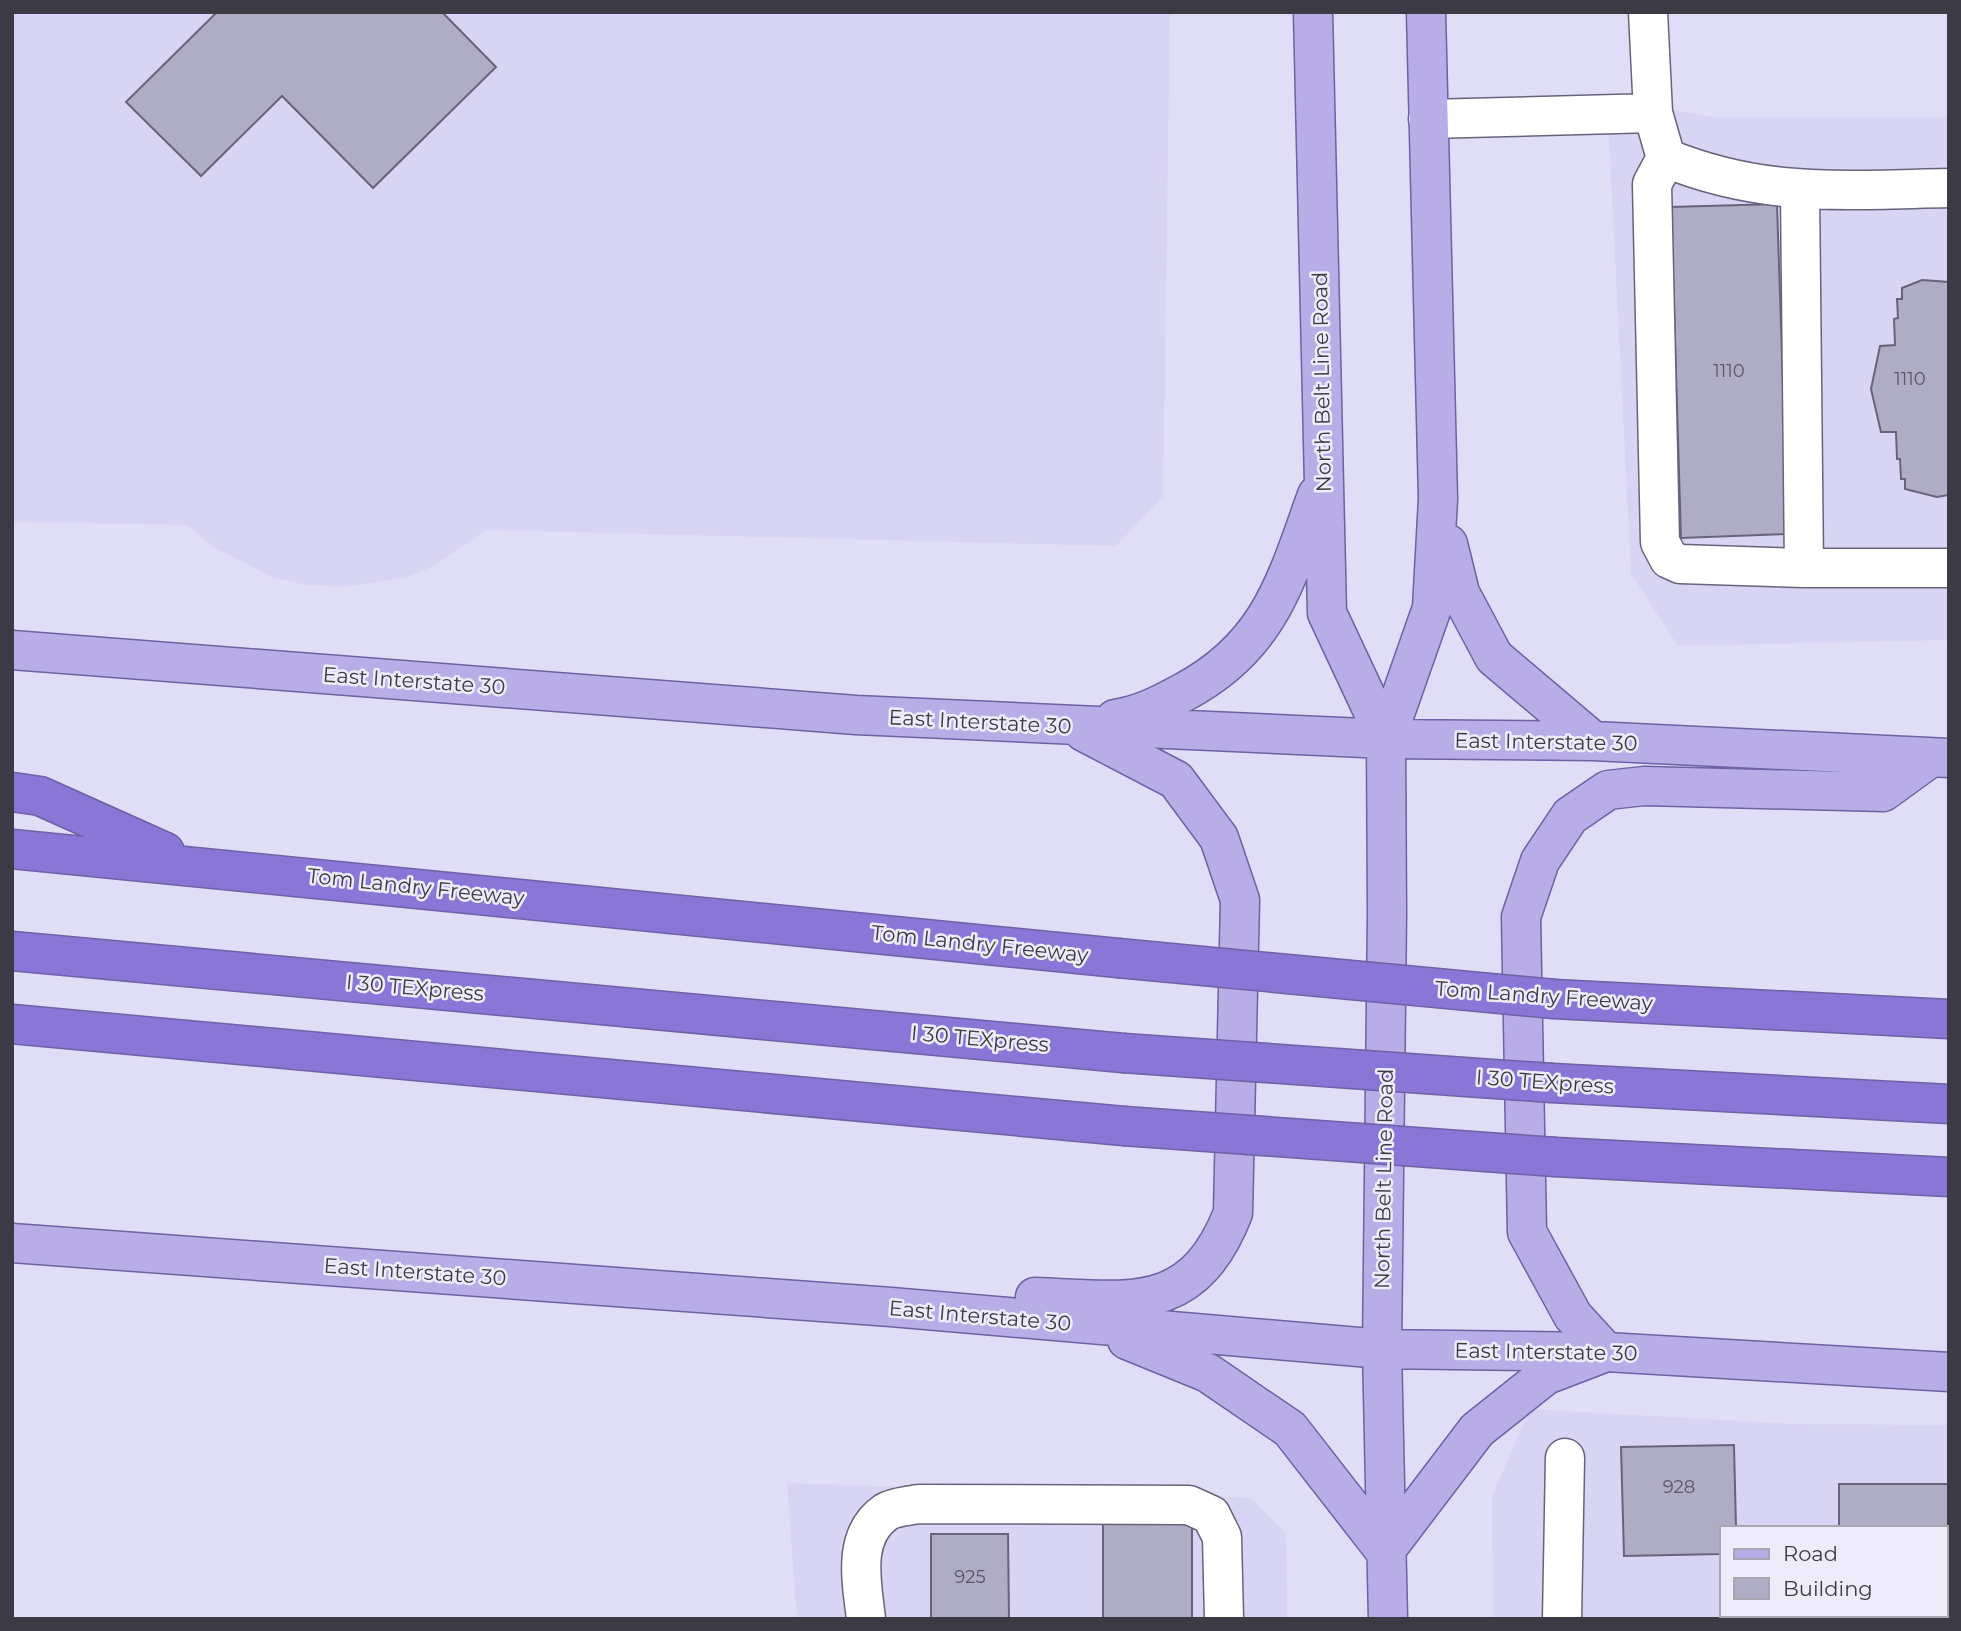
<svg xmlns="http://www.w3.org/2000/svg" width="1961" height="1631" font-family="Montserrat,sans-serif">
  <rect width="100%" height="100%" fill="#e0def7"/>
  <path fill="#d8d4f4" fill-rule="evenodd" d="M12 12H1170L1163 496 1116 546 486 530 434 566 404 578 341 587 307 585 274 578 213 547 187 525 12 522Z
    M1607 97 1712 117H1949V640L1678 646 1631 574Z
    M1530 1409 1792 1424 1949 1425V1619H1493L1492 1496ZM1721 1528H1945V1615H1721Z
    M787 1483 1251 1498 1286 1533 1287 1619H797Z"/>
  <path fill="#afadc5" stroke="#67647a" stroke-width="2" d="M217 12H442L496 67 373 188 282 96 201 176 126 102Z
    M1777 204 1788 534 1681 538 1671 207Z
    M1922 280 1949 282V495L1937 497 1905 489V479H1901L1900 459H1897L1896 432H1881L1871 389 1880 346 1895 345 1894 319 1898 318 1897 299H1902V288Z
    M1734 1445 1736 1528H1721V1554L1624 1556 1621 1447Z
    M1839 1484H1949V1527L1839 1528Z
    M1103 1519H1192V1619H1103Z
    M931 1534H1008L1009 1619H931Z
    M1945 1577H1949V1619H1839V1615H1945Z"/>
  <g fill="none" stroke-linecap="round" stroke-linejoin="round">
    <g stroke="#66647a" stroke-width="41">
      <path id="minor" d="M1648 12 1653 113 1666 158C1764 198 1845 190 1949 188
        M1428 119 1653 113
        M1666 158 1652 184 1660 542 1669 559 1680 564 1804 568
        M1800 191 1804 568H1949
        M866 1619C862 1583 851 1536 886 1512 894 1507 909 1506 918 1504L1189 1505 1211 1515 1222 1537 1224 1619
        M1562 1619 1565 1458"/>
    </g>
    <g stroke="#6e61a4" stroke-width="41">
      <path id="major" d="M1313 12 1327 613 1386 739
        M1448 544 1460 593 1494 657 1593 741
        M12 650 856 715 1386 739 1593 741 1949 758
        M1115 719C1141 715 1160 705 1184 692 1270 646 1286 581 1317 495
        M12 1243 891 1307 1382 1349 1606 1352 1949 1372
        M1035 1297C1128 1300 1192 1317 1233 1213L1240 900 1219 838 1176 780 1084 732
        M1127 1340 1208 1373 1290 1429 1385 1551
        M1385 1551 1477 1430 1546 1375 1606 1352 1573 1316 1527 1232 1521 917 1540 861 1570 816 1608 790 1644 786 1883 792 1930 758
        M1388 1619 1382 1349 1387 914 1386 739 1432 608 1438 499 1426 12"/>
    </g>
    <g stroke="#6e61a4" stroke-width="41">
      <path id="highway" d="M12 792 40 796 165 852
        M12 849 1118 958
        M12 951 1123 1053
        M1554 999 1949 1019
        M12 1024 1124 1126
        M1552 1083 1949 1104
        M1555 1157 1949 1177"/>
    </g>
    <use href="#minor" stroke="#fff" stroke-width="38"/>
    <use href="#major" stroke="#b8ade7" stroke-width="38"/>
    <use href="#highway" stroke="#8976d7" stroke-width="38"/>
    <g stroke="#6e61a4" stroke-width="41" stroke-linecap="butt">
      <path id="highway-bridge" d="M1118 958 1554 999
        M1123 1053 1552 1083
        M1124 1126 1555 1157"/>
    </g>
    <use href="#highway-bridge" stroke="#8976d7" stroke-width="38"/>
  </g>
  <g text-anchor="middle" stroke-width="5" stroke-linejoin="round" paint-order="stroke">
    <g font-size="18" fill="#595865">
      <text x="1729" y="377">1110</text>
      <text x="1910" y="385">1110</text>
      <text x="1679" y="1493">928</text>
      <text x="970" y="1583">925</text>
    </g>
    <g font-size="21" fill="#3c3b45" stroke="#eeecfb">
      <text transform="translate(1322 382) rotate(-91)" y="7">North Belt Line Road</text>
      <text transform="translate(414 681) rotate(4)" y="7">East Interstate 30</text>
      <text transform="translate(980 722) rotate(3)" y="7">East Interstate 30</text>
      <text transform="translate(1546 742) rotate(1)" y="7">East Interstate 30</text>
      <text transform="translate(416 887) rotate(6)" y="7">Tom Landry Freeway</text>
      <text transform="translate(980 944) rotate(6)" y="7">Tom Landry Freeway</text>
      <text transform="translate(415 988) rotate(5)" y="7">I 30 TEXpress</text>
      <text transform="translate(1544 996) rotate(4)" y="7">Tom Landry Freeway</text>
      <text transform="translate(980 1039) rotate(5)" y="7">I 30 TEXpress</text>
      <text transform="translate(1545 1082) rotate(4)" y="7">I 30 TEXpress</text>
      <text transform="translate(1384 1179) rotate(-89)" y="7">North Belt Line Road</text>
      <text transform="translate(415 1272) rotate(4)" y="7">East Interstate 30</text>
      <text transform="translate(980 1316) rotate(5)" y="7">East Interstate 30</text>
      <text transform="translate(1546 1352) rotate(1)" y="7">East Interstate 30</text>
    </g>
  </g>
  <rect width="1961" height="1631" fill="none" stroke="#3c3b45" stroke-width="28"/>
  <rect x="1720" y="1526" width="228" height="91" fill="#eeecfb" stroke="#a7a5b2" stroke-width="2"/>
  <rect x="1734" y="1549" width="35" height="10" fill="#b8ade7" stroke="#a7a5b2" stroke-width="2"/>
  <text x="1783" y="1561" font-size="21" fill="#3c3b45">Road</text>
  <rect x="1734" y="1578" width="35" height="21" fill="#afadc5" stroke="#a7a5b2" stroke-width="2"/>
  <text x="1783" y="1596" font-size="21" fill="#3c3b45">Building</text>
</svg>
